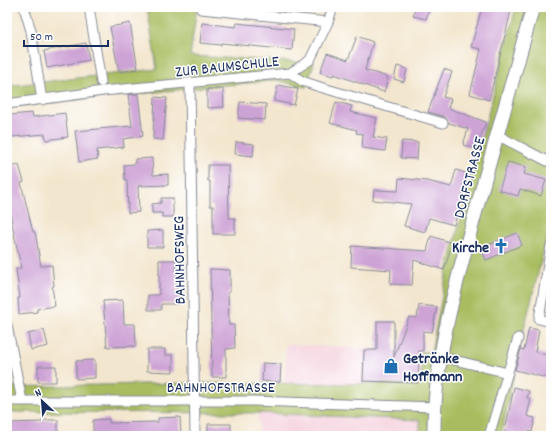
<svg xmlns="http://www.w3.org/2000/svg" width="558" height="443" font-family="Dekko,sans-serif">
  <rect width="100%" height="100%" fill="#fff"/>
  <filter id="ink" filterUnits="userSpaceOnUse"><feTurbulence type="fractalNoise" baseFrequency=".025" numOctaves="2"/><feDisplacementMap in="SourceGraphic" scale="8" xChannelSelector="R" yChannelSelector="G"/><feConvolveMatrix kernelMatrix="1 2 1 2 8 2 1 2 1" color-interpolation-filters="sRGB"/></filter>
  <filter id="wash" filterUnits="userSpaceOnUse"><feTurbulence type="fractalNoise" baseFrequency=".012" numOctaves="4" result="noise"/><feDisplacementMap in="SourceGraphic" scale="16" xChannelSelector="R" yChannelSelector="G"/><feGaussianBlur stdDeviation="0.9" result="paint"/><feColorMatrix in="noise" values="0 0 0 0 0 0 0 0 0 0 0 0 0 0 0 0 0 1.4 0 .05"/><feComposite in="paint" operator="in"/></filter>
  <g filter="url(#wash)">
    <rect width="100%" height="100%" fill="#f3e6ce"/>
    <path fill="#f4cfdc" d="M286 344 421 352V384H285Z
      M258 413 421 420 420 436H259Z"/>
    <path fill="#a9bd61" stroke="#627660" d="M147 7H197L190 56 314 63 306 87 276 80 7 107V86L157 69Z
      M516 7H551V222L520 345 501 436H420V420L258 413 7 412V387L188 383 421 384V352H431L447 271Z"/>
    <g id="blocks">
      <path fill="#cda2d5" d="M416 7H430L426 19 413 16Z
        M482 7H512L489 100 470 94 481 49 471 47Z
        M130 23 138 69 119 72 110 27Z
        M202 23 236 27 237 23 294 29 292 50 221 43V45L200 43Z
        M357 36 373 42 365 70 388 77 384 92 334 74 333 76 320 72 327 53 348 60Z
        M86 43 89 60 47 68 44 51Z
        M397 66 407 69 404 82 394 79Z
        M444 69 452 72 443 97 451 99 448 108 486 122 476 149 463 145 468 129 449 123 445 117 428 112Z
        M278 85 298 89 294 105 274 101Z
        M207 89H223L224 107 207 108Z
        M138 94 143 136 123 139 124 147 97 150 98 159 79 162 75 131 132 126 128 95Z
        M155 97 167 98 163 140 153 139Z
        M240 102 266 104 265 120 238 118Z
        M336 102 352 106 350 112 377 118 373 137 387 139 385 151 362 148 363 134 356 133 357 130 330 123Z
        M32 113 33 117 65 113 68 137 46 140 45 134 12 137 10 115Z
        M402 141 418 142 417 159 401 158Z
        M236 142 254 144 253 156 235 154Z
        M152 158 153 175 168 174V185L138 186 139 212 128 213 127 180H125L124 165 135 164V159Z
        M508 162 526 167 524 174 546 180 541 196 520 189 518 196 499 190Z
        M19 165 24 182 21 183 33 232H35L41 266 52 265 54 286 52 287 55 306 37 309V312L19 314 18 298H20L16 269 21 268 7 198V168Z
        M208 165H228L229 218H235V234H213V206H210V181H208Z
        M456 170 469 174 454 225 429 218 425 232 404 226 411 204 373 200 374 190 398 191 399 178 427 181 451 187Z
        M161 198H173V217H162V213H152V204L161 203Z
        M163 230V247H147V231Z
        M517 233 522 245 486 260 481 248Z
        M431 236 452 243 444 270 414 260 412 285 390 284 391 270 351 267 352 246 427 251Z
        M159 260H176L177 295H179V304H161V310H148V295H159Z
        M210 269 230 270V292H228L229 325H234L235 348 226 349V377H212Z
        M123 300 124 324H135L136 346 107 347 103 301Z
        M419 305 437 307 432 332 423 331V351H419L418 383 363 381 364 350H377V321H394V357L409 317 417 318Z
        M529 328 539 330 535 352 551 356V379L515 370 521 349 524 350Z
        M44 330 48 346 31 350 28 334Z
        M147 349H165V355H173V372L147 371Z
        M95 360V378L76 379V361Z
        M263 363 281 364 280 382 262 381Z
        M38 366H56V382H38Z
        M514 387 529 391 527 398 531 399 527 416 535 418 532 432 529 431 528 436H504Z
        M180 417 181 436 93 435V420L109 419V423L158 422V418Z
        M42 420H58V436H8L7 423 42 422Z
        M208 424H231V436H208Z"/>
    </g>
  </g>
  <g filter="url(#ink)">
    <use href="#blocks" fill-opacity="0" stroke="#878a96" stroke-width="1"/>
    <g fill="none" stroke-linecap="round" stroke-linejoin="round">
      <g stroke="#878a96" stroke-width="11">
        <path id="minor" d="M24 7 31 31 42 100
          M89 7 101 82
          M201 9 328 22
          M290 73 310 60 328 22 333 7
          M190 84 195 436
          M7 104 103 91 290 73 302 81 320 87 443 123
          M497 135 551 163
          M551 246 539 319 551 322
          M7 325 22 401
          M442 357 508 373
          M7 401H253L435 407
          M489 436 518 338"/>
      </g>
      <g stroke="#878a96" stroke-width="15">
        <path id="secondary" d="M434 436C433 362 456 284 475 214 494 145 513 76 533 7"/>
      </g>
      <use href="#minor" stroke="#fff" stroke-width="9"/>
      <use href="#secondary" stroke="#fff" stroke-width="13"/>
    </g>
  </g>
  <defs>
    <g id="church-bare" transform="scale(1.2)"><path d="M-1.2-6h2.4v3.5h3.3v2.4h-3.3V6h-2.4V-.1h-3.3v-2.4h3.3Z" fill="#1f6fb2" stroke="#fff" stroke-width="2.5" paint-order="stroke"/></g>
    <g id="shop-bare" transform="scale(1.2)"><path d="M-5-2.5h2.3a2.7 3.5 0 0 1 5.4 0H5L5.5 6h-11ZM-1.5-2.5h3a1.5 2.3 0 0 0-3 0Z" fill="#1f6fb2" stroke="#fff" stroke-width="2.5" paint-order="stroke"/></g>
  </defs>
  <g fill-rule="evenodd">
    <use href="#church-bare" x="501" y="246"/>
    <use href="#shop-bare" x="391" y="366"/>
  </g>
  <g text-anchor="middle" stroke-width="3" stroke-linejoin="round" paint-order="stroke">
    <g font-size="16" fill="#1b2f5e" stroke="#fff">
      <text transform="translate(227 65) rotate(-6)" y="6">ZUR BAUMSCHULE</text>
      <text transform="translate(468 177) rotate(-75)" y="6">DORFSTRASSE</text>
      <text transform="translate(178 260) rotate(-91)" y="6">BAHNHOFSWEG</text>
      <text x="221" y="392">BAHNHOFSTRASSE</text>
    </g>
    <g font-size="16" font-weight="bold" fill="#1b2f5e" stroke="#fff" text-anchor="end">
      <text x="489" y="252">Kirche</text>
      <text x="403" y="363" text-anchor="start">Getränke<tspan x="403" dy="18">Hoffmann</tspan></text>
    </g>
  </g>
  <rect width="558" height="443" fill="none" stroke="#fff" stroke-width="24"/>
  <g transform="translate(42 401) rotate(334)" stroke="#ffffff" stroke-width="3" paint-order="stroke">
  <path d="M0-3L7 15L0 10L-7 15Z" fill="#1b2f5e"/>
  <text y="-6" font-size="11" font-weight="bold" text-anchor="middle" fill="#1b2f5e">N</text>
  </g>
  <path d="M24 40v6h84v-6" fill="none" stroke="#1b2f5e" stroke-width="2"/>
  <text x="30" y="40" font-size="12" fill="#1b2f5e" stroke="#ffffff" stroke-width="3" paint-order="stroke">50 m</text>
</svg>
